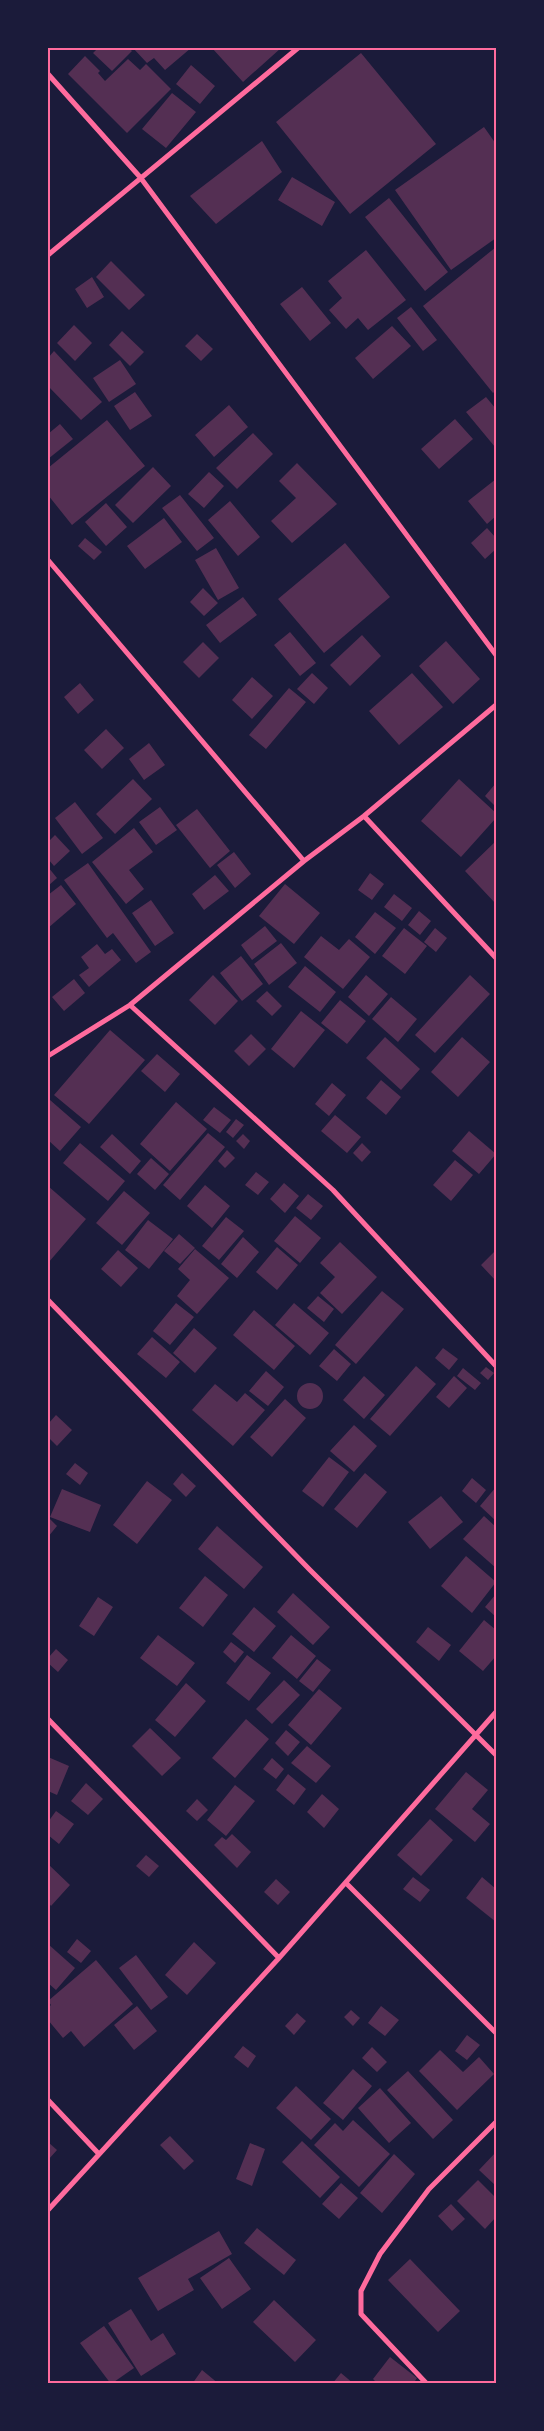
<svg xmlns="http://www.w3.org/2000/svg" width="544" height="2431" font-family="Quicksand,sans-serif">
  <rect width="100%" height="100%" fill="#1b1b3a"/>
  <path fill="#542f53" d="M98 48H129L132 51 112 71 93 53Z
    M133 48H191L165 70 154 58 147 63Z
    M212 48H281L243 82Z
    M361 53 436 144 350 214 276 122Z
    M85 56 100 71 98 73 105 81 128 59 140 70 146 64 171 89 127 133 68 74Z
    M191 65 215 86 200 104 176 84Z
    M172 93 196 112 166 148 142 129Z
    M484 127 496 144V238L451 270 395 190Z
    M262 141 282 172 216 224 190 196Z
    M292 177 335 202 322 226 278 200Z
    M389 198 448 272 425 291 365 217Z
    M496 247V390L493 393 423 306Z
    M366 250 406 300 368 330 358 318 346 329 329 310 342 298 328 281Z
    M111 261 145 295 129 310 96 277Z
    M92 277 104 297 87 308 75 289Z
    M302 287 331 323 310 341 280 304Z
    M411 307 437 340 423 351 397 318Z
    M74 325 92 343 75 361 57 343Z
    M392 326 411 346 373 379 355 358Z
    M122 331 144 352 130 366 109 345Z
    M197 334 213 349 201 361 185 346Z
    M54 351 102 402 81 420 48 386V358Z
    M120 360 136 384 109 402 93 378Z
    M135 392 152 416 130 430 114 406Z
    M486 397 496 409 495 447 466 412Z
    M229 405 248 427 214 457 195 435Z
    M455 419 473 439 439 469 421 449Z
    M107 420 145 466 72 525 48 495V468Z
    M60 424 73 439 48 459V434Z
    M253 433 273 454 237 489 216 468Z
    M297 463 337 504 292 543 271 521 296 498 279 481Z
    M153 467 171 486 133 523 115 505Z
    M209 472 224 486 204 508 188 494Z
    M496 479V516L487 524 468 501Z
    M180 495 214 538 197 551 162 508Z
    M230 501 260 537 238 556 208 520Z
    M106 503 127 527 106 546 85 522Z
    M164 518 182 542 145 569 127 546Z
    M487 528 496 538V549L485 559 471 543Z
    M85 538 102 552 94 560 78 546Z
    M345 543 390 597 324 653 278 599Z
    M216 548 239 588 218 600 195 560Z
    M203 588 218 603 204 616 190 602Z
    M243 597 257 615 220 643 206 625Z
    M290 632 316 663 300 676 274 645Z
    M362 635 381 656 350 686 330 665Z
    M446 641 480 679 453 704 419 666Z
    M203 642 219 658 199 678 183 662Z
    M312 673 328 688 314 704 297 689Z
    M412 673 443 707 399 745 369 711Z
    M252 677 273 696 252 719 232 700Z
    M80 683 94 700 78 714 64 697Z
    M289 688 306 702 266 749 249 735Z
    M106 729 124 748 102 769 84 750Z
    M149 743 165 765 144 780 129 759Z
    M133 779 152 799 115 834 96 814Z
    M459 779 496 813V818L461 857 421 821Z
    M496 783V807L485 796Z
    M75 802 103 838 82 854 55 818Z
    M160 807 177 830 156 845 139 822Z
    M197 809 230 851 210 868 176 825Z
    M134 828 153 852 129 870 144 889 126 904 92 862Z
    M55 835 70 851 54 866 48 859V842Z
    M496 841V904L465 871Z
    M234 852 251 874 235 888 217 865Z
    M88 863 151 952 136 963 113 933 107 938 64 880Z
    M48 867 57 878 48 886Z
    M370 873 384 884 372 900 358 890Z
    M215 875 229 891 204 910 192 894Z
    M285 884 320 913 294 944 259 916Z
    M61 885 76 904 48 928V895Z
    M394 894 412 908 402 921 384 907Z
    M151 900 174 933 155 946 132 913Z
    M419 911 431 921 420 935 408 925Z
    M375 912 396 928 375 954 355 937Z
    M265 926 277 941 252 960 241 945Z
    M404 928 427 946 405 974 382 956Z
    M435 928 447 938 436 952 424 942Z
    M321 936 339 950 349 939 370 957 343 989 304 957Z
    M281 943 297 963 269 985 254 964Z
    M97 944 105 954 112 949 121 960 89 987 79 975 89 968 81 957Z
    M241 956 263 984 242 1001 220 973Z
    M305 966 336 992 320 1012 288 987Z
    M213 975 238 1001 215 1025 189 1000Z
    M366 975 388 994 369 1016 348 997Z
    M470 975 490 994 435 1053 415 1035Z
    M74 979 85 993 64 1011 52 997Z
    M267 991 282 1006 272 1016 256 1001Z
    M391 997 417 1019 398 1042 372 1019Z
    M340 1000 366 1021 347 1044 321 1023Z
    M301 1011 325 1030 294 1068 271 1049Z
    M110 1030 145 1060 89 1124 54 1095Z
    M251 1034 266 1049 249 1066 234 1051Z
    M385 1037 420 1069 401 1090 366 1058Z
    M462 1037 490 1062 458 1097 431 1072Z
    M157 1054 180 1074 165 1092 141 1071Z
    M381 1080 401 1097 386 1115 366 1098Z
    M332 1083 346 1095 329 1116 315 1104Z
    M50 1100 81 1127 60 1151 48 1140V1103Z
    M176 1102 207 1129 170 1171 140 1144Z
    M214 1107 231 1120 220 1133 203 1120Z
    M335 1115 361 1137 347 1153 321 1131Z
    M236 1119 244 1125 233 1138 226 1132Z
    M469 1131 496 1154 479 1174 452 1151Z
    M208 1133 225 1147 180 1200 163 1185Z
    M112 1134 141 1161 130 1174 100 1147Z
    M243 1134 250 1141 244 1149 236 1141Z
    M80 1143 125 1181 108 1201 63 1163Z
    M362 1143 371 1152 362 1162 353 1153Z
    M227 1150 235 1158 225 1168 218 1161Z
    M151 1158 169 1174 155 1190 137 1174Z
    M455 1160 473 1175 451 1201 433 1185Z
    M256 1172 269 1182 258 1195 245 1185Z
    M284 1183 299 1196 285 1213 270 1199Z
    M205 1185 230 1206 212 1228 187 1206Z
    M48 1186 86 1219 48 1263Z
    M124 1191 150 1213 122 1245 96 1223Z
    M308 1194 323 1206 311 1220 296 1208Z
    M295 1216 321 1238 300 1263 274 1241Z
    M226 1217 244 1231 219 1260 202 1246Z
    M148 1220 173 1239 149 1269 125 1250Z
    M179 1234 195 1248 180 1264 164 1251Z
    M243 1237 259 1252 237 1278 221 1264Z
    M340 1242 377 1277 342 1314 320 1293 335 1277 320 1263Z
    M277 1247 298 1265 277 1290 256 1272Z
    M195 1249 229 1278 197 1314 177 1296 190 1280 178 1269Z
    M118 1250 138 1268 121 1287 101 1269Z
    M496 1250V1281L481 1265Z
    M382 1291 404 1309 356 1364 335 1345Z
    M318 1296 334 1309 324 1322 307 1308Z
    M176 1303 194 1317 170 1345 153 1331Z
    M294 1303 329 1333 310 1355 275 1325Z
    M254 1310 295 1346 274 1370 233 1335Z
    M194 1328 217 1348 195 1373 173 1353Z
    M152 1337 180 1362 166 1378 137 1354Z
    M443 1348 458 1359 449 1370 435 1358Z
    M334 1349 351 1364 337 1381 319 1366Z
    M416 1366 436 1384 390 1436 370 1419Z
    M486 1367 494 1373 488 1380 480 1373Z
    M463 1368 481 1383 475 1390 457 1376Z
    M266 1371 284 1387 268 1406 249 1391Z
    M364 1376 385 1395 364 1419 343 1400Z
    M454 1376 467 1388 449 1408 436 1397Z
    M297 1396a13 13 0 1 1 26 0a13 13 0 1 1-26 0Z
    M215 1384 237 1402 245 1393 265 1410 233 1446 192 1410Z
    M285 1399 306 1418 272 1457 250 1437Z
    M56 1415 72 1430 57 1446 48 1437V1424Z
    M354 1425 377 1446 354 1472 330 1451Z
    M329 1457 349 1472 323 1507 302 1491Z
    M75 1463 88 1473 80 1485 66 1474Z
    M182 1473 196 1486 186 1497 173 1484Z
    M365 1473 387 1492 357 1528 334 1509Z
    M472 1478 486 1490 476 1503 462 1491Z
    M147 1481 172 1500 137 1544 113 1525Z
    M496 1487V1521L480 1506Z
    M62 1489 101 1505 90 1532 50 1517Z
    M441 1496 463 1522 430 1549 408 1522Z
    M484 1516 496 1527V1568L463 1539Z
    M48 1517 57 1526 48 1537Z
    M217 1526 263 1567 244 1589 198 1549Z
    M466 1556 496 1582 472 1613 441 1586Z
    M205 1576 228 1595 203 1627 179 1608Z
    M293 1593 330 1627 313 1645 277 1612Z
    M496 1594V1617L485 1607Z
    M98 1597 113 1607 94 1636 79 1626Z
    M254 1607 276 1626 254 1652 232 1634Z
    M484 1620 496 1630V1656L483 1671 459 1651Z
    M428 1627 451 1645 439 1661 416 1642Z
    M158 1635 195 1663 177 1686 140 1658Z
    M291 1635 316 1656 297 1679 272 1658Z
    M231 1642 244 1652 235 1663 223 1652Z
    M56 1649 68 1660 58 1672 48 1663V1658Z
    M247 1655 271 1673 249 1701 226 1683Z
    M317 1659 331 1670 313 1692 299 1681Z
    M284 1680 300 1695 272 1724 256 1709Z
    M186 1683 206 1701 175 1737 155 1720Z
    M319 1689 342 1708 311 1745 288 1725Z
    M246 1719 269 1739 235 1778 212 1758Z
    M150 1728 181 1758 162 1776 132 1746Z
    M286 1730 300 1742 288 1756 275 1743Z
    M307 1746 331 1766 316 1783 291 1763Z
    M48 1757 69 1766 57 1795 48 1791Z
    M272 1758 284 1769 276 1779 263 1769Z
    M466 1772 488 1790 472 1809 490 1824 475 1842 435 1809Z
    M288 1774 306 1789 294 1805 276 1790Z
    M86 1783 103 1799 88 1815 71 1801Z
    M235 1785 255 1801 226 1836 207 1820Z
    M322 1794 339 1809 324 1828 307 1812Z
    M197 1799 208 1810 197 1821 186 1811Z
    M56 1811 74 1824 59 1844 48 1835V1822Z
    M430 1819 453 1840 421 1876 397 1855Z
    M232 1834 251 1852 237 1868 214 1845 222 1837 226 1840Z
    M146 1855 159 1866 149 1877 136 1866Z
    M48 1864 70 1885 51 1906 48 1902Z
    M413 1877 430 1890 420 1902 403 1889Z
    M482 1877 496 1889V1922L466 1898Z
    M276 1879 290 1892 278 1905 264 1892Z
    M77 1939 91 1951 81 1963 67 1952Z
    M194 1942 216 1963 187 1995 165 1975Z
    M48 1944 75 1968 56 1990 48 1983Z
    M136 1955 168 1997 151 2010 119 1968Z
    M96 1960 133 2004 84 2047 71 2031 63 2038 48 2020V2008L51 2005 48 2001Z
    M137 2006 157 2031 134 2050 114 2025Z
    M381 2006 399 2020 385 2036 368 2023Z
    M351 2010 360 2018 353 2026 344 2017Z
    M297 2013 306 2021 294 2035 285 2026Z
    M467 2035 480 2045 467 2060 455 2051Z
    M243 2046 256 2056 248 2068 234 2057Z
    M372 2047 387 2062 377 2072 362 2058Z
    M440 2050 463 2072 479 2057 494 2074 457 2110 419 2071Z
    M353 2069 372 2086 343 2120 323 2103Z
    M408 2071 453 2120 433 2139 387 2090Z
    M296 2086 331 2119 311 2140 276 2108Z
    M380 2088 411 2123 389 2143 358 2108Z
    M353 2120 390 2154 359 2187 314 2145 335 2123 343 2131Z
    M170 2136 194 2161 184 2170 160 2145Z
    M302 2141 340 2177 320 2198 282 2162Z
    M48 2142 57 2150 48 2160Z
    M250 2143 265 2149 252 2186 236 2179Z
    M496 2152V2184L495 2185 479 2170Z
    M394 2154 415 2174 382 2213 360 2193Z
    M478 2180 496 2198V2217L485 2229 457 2201Z
    M341 2183 358 2198 339 2219 322 2204Z
    M451 2204 465 2219 452 2231 438 2216Z
    M257 2228 296 2260 284 2275 244 2243Z
    M219 2231 232 2254 188 2279 194 2290 158 2311 138 2278Z
    M229 2258 251 2289 222 2309 200 2278Z
    M410 2259 460 2311 438 2332 388 2280Z
    M274 2300 316 2340 295 2362 253 2322Z
    M131 2309 151 2341 163 2333 176 2354 141 2376 108 2323Z
    M104 2326 134 2368 111 2384 80 2343Z
    M390 2357 417 2378 413 2384H378L373 2379Z
    M202 2370 219 2384H192Z
    M341 2373 354 2384H332Z"/>
  <g fill="none" stroke-linecap="round" stroke-linejoin="round">
    <path stroke="#ff6b9d" stroke-width="5" d="M48 74 140 177 496 655
      M48 255 298 48
      M48 560 304 861
      M364 816 496 958
      M130 1005 333 1190 496 1366
      M48 1056 130 1005 304 861 364 816 496 705
      M48 1300 310 1570 496 1755
      M48 1719 279 1958
      M346 1883 496 2033
      M48 2100 98 2153
      M48 2210 279 1958 496 1712
      M427 2384 361 2314V2291L380 2254 429 2189 496 2122"/>
  </g>
  <rect width="544" height="2431" fill="none" stroke="#1b1b3a" stroke-width="98"/>
  <rect x="49" y="49" width="446" height="2333" fill="none" stroke="#ff6b9d" stroke-width="2"/>
</svg>
